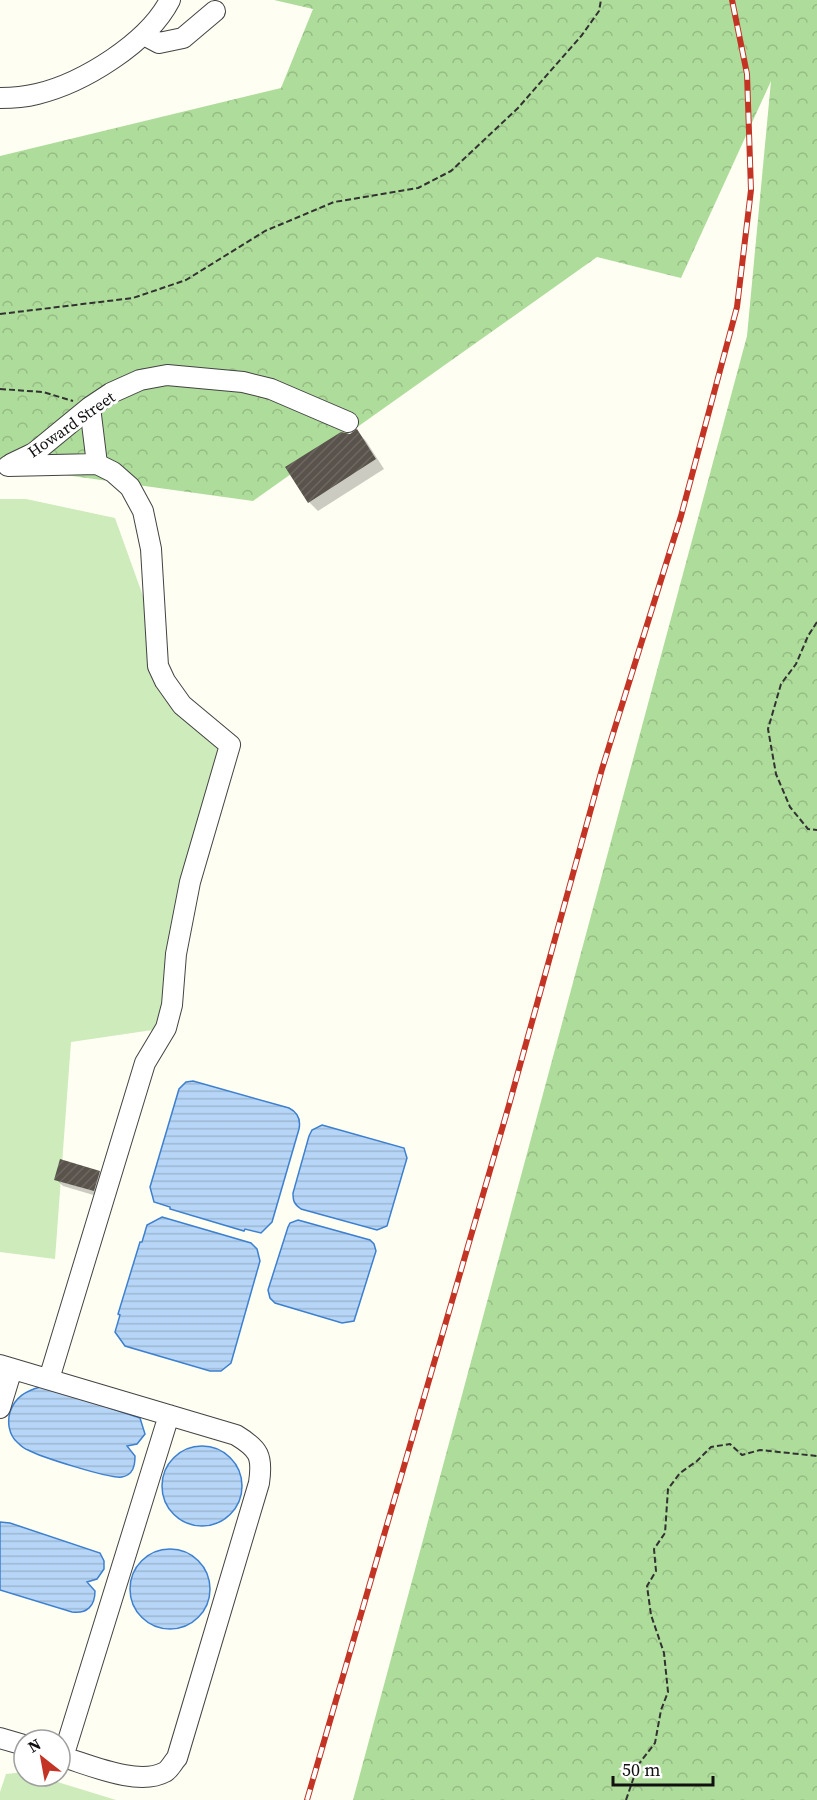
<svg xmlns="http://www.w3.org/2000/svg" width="817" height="1800" font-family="'Source Serif 4',serif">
  <defs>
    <pattern id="forest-crowns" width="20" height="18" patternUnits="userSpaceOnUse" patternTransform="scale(1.5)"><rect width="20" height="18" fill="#aedc9a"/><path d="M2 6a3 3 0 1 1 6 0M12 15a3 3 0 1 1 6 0" fill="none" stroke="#95bc84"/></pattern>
    <pattern id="water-rules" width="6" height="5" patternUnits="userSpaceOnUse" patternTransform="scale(1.5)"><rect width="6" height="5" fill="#b7d6f7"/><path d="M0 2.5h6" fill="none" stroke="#9cb7d3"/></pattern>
    <pattern id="building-hatch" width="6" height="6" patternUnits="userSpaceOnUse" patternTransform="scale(1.5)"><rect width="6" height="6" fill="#59534c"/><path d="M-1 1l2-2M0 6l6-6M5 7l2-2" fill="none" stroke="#6c6761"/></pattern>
  </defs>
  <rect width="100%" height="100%" fill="#fffef3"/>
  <path fill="#cdebbb" d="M0 499H26L115 518 182 705 230 745 166 1028 71 1042 55 1259 0 1252Z
    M24 1772V1776H38L116 1800H0V1792L6 1774Z"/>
  <path fill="url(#forest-crowns)" d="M274 0H817V1800H353L747 336 771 81 681 278 597 257 253 501 0 466V156L281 88 313 9Z"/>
  <path fill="url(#water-rules)" stroke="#3d80cf" stroke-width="1.5" d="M193 1081 289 1108C297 1112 301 1119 299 1129L272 1222 261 1233 245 1229 244 1231 170 1209V1207L154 1202 150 1187 179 1089 186 1082Z
    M322 1125 404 1148 407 1158 387 1226 377 1230 301 1209C294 1204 293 1201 293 1193L309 1136 312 1130Z
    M162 1217 251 1243 257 1249 260 1261 231 1363 221 1371H210L125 1346 115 1332 120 1315 118 1314 140 1242H142L147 1225Z
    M298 1220 370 1240 374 1244 376 1251 354 1321 342 1323 275 1303 270 1298 268 1290 288 1227 290 1223Z
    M40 1387 50 1388 140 1418 145 1434 137 1444 127 1446 135 1456C135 1466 133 1475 122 1477 110 1479 41 1457 28 1450 24 1449 20 1445 17 1442 9 1435 7 1422 10 1412 15 1397 26 1391 40 1387Z
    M162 1486a40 40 0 1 1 80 0a40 40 0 1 1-80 0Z
    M0 1522 10 1523 100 1553 104 1561V1569L97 1579 87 1582 95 1591C95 1606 87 1614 72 1612L0 1590Z
    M130 1589a40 40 0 1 1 80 0a40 40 0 1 1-80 0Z"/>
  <path fill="#0003" d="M357 431 366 441 384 469 318 511 309 502 350 435Z
    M99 1172 106 1179 100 1197 63 1186 56 1179Z"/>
  <path fill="url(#building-hatch)" d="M357 429 376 459 308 503 285 467 341 432 350 434Z
    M60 1159 100 1171 94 1191 54 1180Z"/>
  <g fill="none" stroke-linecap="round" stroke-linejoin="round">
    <g stroke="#434343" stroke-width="22">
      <path id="minor" d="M144 35 159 43 183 38 215 11
        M0 98C12 98 25 97 37 94 83 83 148 43 170 0
        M90 407 97 464
        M11 464 34 453 90 407 111 393 140 380 167 375 243 382 271 389 348 422
        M8 466 97 464 113 472 130 487 143 511 151 549 158 666 165 681 182 705 230 745 190 882 176 954 172 1005 166 1028 145 1063 49 1379
        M0 1365 236 1435C259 1449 263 1456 259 1483L177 1758C173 1762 170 1769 165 1772 138 1787 88 1764 60 1756
        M0 1408 12 1369
        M0 1738 24 1745
        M63 1757 169 1415"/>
    </g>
    <path stroke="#323232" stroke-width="2" stroke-dasharray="6 3" stroke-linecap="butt" d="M0 314 133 298 186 280 265 231 334 202 418 188 451 171 518 108 582 35 599 11 601 0
      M0 389 43 392 73 401
      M817 622 808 636 796 664 781 684 768 729 776 774 790 807 808 829 817 830
      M626 1800 638 1765 655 1743 661 1710 668 1692 664 1653 651 1615 647 1586 656 1571 654 1549 665 1533 668 1489 680 1473 697 1461 711 1447 730 1444 742 1455 760 1450 817 1456"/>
    <use href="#minor" stroke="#fff" stroke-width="20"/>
    <g stroke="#c33425" stroke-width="6">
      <path id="rail" d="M307 1800 509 1105 602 769 681 516 737 307 751 190 747 74 732 0"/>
    </g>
    <use href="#rail" stroke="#fff" stroke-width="4" stroke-dasharray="11" stroke-linecap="butt"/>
  </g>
  <g text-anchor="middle" stroke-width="6" stroke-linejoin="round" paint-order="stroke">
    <g font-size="16" fill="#101010" stroke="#fff">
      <text transform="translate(71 424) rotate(-35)" y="6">Howard Street</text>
    </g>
  </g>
  <g transform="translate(42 1758) rotate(329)"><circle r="28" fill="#ffffff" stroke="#9f9f9f" stroke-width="1.5"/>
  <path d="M0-4.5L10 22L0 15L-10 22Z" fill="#c33425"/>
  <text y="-9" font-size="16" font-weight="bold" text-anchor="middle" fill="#101010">N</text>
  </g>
  <path d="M613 1776v9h100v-9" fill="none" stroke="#101010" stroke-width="3"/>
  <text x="622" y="1776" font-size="18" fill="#101010" stroke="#ffffff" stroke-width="4.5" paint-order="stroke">50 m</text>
</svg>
